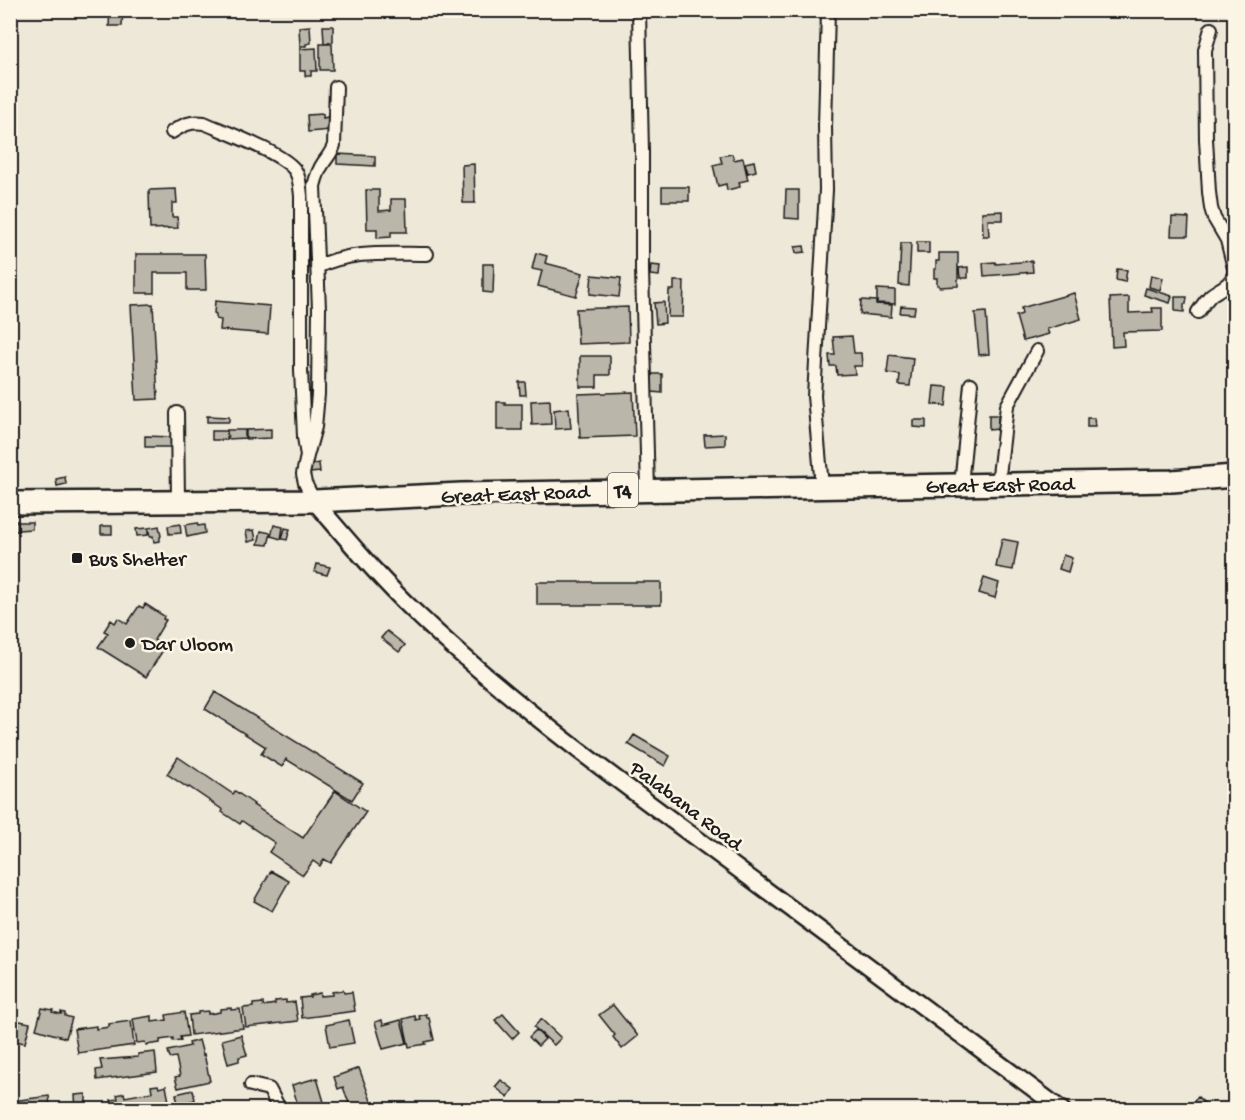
<svg xmlns="http://www.w3.org/2000/svg" width="1245" height="1120" font-family="'Gochi Hand',sans-serif">
  <rect width="100%" height="100%" fill="#eee8d9"/>
  <filter id="ink" filterUnits="userSpaceOnUse"><feTurbulence type="fractalNoise" baseFrequency=".0167" numOctaves="2"/><feDisplacementMap in="SourceGraphic" scale="12" xChannelSelector="R" yChannelSelector="G"/><feConvolveMatrix kernelMatrix="1 2 1 2 8 2 1 2 1" color-interpolation-filters="sRGB"/></filter>
  <g filter="url(#ink)">
    <path fill="#bab6aa" stroke="#1c1c1c" stroke-width="1.5" d="M110 10H123L122 26H109Z
      M310 26 311 43 306 44V46H300L299 27Z
      M323 26H333V42L324 43Z
      M320 44H332L333 70H320Z
      M316 48 317 71H311V76H305V71H300V49Z
      M323 114V118L328 117 330 130 308 132 307 115Z
      M337 154 375 156V166L337 164Z
      M732 154 734 160 743 158 748 180 739 182 740 187 727 190 726 184 718 186 713 165 722 163 720 156Z
      M754 161 756 171 748 173 745 163Z
      M474 164 475 203H463L462 165Z
      M662 187H689V201H662Z
      M176 189 177 203H172V217H177L178 228 150 229 149 190Z
      M366 190H379V211L391 210V199H406L407 232H391V237L377 238V229H367Z
      M786 190H799V219L785 218Z
      M1003 211V220H988L989 236H983L982 212Z
      M1172 217 1189 218 1188 236H1171Z
      M917 242H929V253H917Z
      M901 243H911L909 286 899 285Z
      M804 246 805 252 796 253 795 247Z
      M536 253 547 256 545 263 583 273 576 296 538 286 542 271 532 269Z
      M939 253H958V286L939 287V285H937V278H934V269H936V261H939Z
      M136 254H205L206 290H187V273H154V293H136Z
      M1032 261 1033 272 984 276 983 263 995 262 996 264Z
      M483 264H494L493 293 483 292Z
      M651 265 660 266 659 276 650 275Z
      M968 267V278H960L959 268Z
      M1117 269 1127 270 1125 282 1116 280Z
      M592 275 621 278 619 297 590 294Z
      M1151 275 1163 278 1160 290 1149 287Z
      M674 281H684L683 317H668L669 290H674Z
      M1146 288 1172 296 1170 303 1144 295Z
      M877 289 895 290V304L877 303Z
      M1074 293 1081 319 1047 329 1049 334 1023 341 1016 316 1022 314 1021 308Z
      M1129 297V313L1153 312 1152 308H1162V331L1123 332 1124 346 1112 347 1110 298Z
      M1175 297H1187L1186 304H1184V312L1175 311Z
      M861 300 876 301V304L892 305 891 317 860 314Z
      M215 301 270 306 268 334 220 330 221 320 216 319V314L214 313Z
      M664 302 665 323 656 324 654 303Z
      M153 304 158 399 136 400 131 305Z
      M901 306 915 307 914 314 900 313Z
      M628 307 629 342 578 344 576 309Z
      M986 312 989 354 979 355 975 313Z
      M852 336 854 353H861L862 366H854L855 374 837 375 836 366H830L829 355H835L833 337Z
      M889 355 913 358 910 386 899 385 900 375 887 373Z
      M580 356H610V375H597V387H580Z
      M652 374H662V393L652 392Z
      M519 382H525L526 395H520Z
      M934 386 948 387 946 406 932 404Z
      M633 392 635 436 580 438 578 394Z
      M550 400 551 424 532 425 531 401Z
      M497 402H505V404H522V430H497Z
      M569 408 571 428 555 429 554 410Z
      M989 415H998V429L989 430Z
      M207 416 229 417V422H207Z
      M1087 418H1094L1095 427H1087Z
      M913 420H926V428L913 427Z
      M271 429V438L246 439V430Z
      M227 430H245V438L228 439Z
      M212 431H227V440H212Z
      M725 434V445L705 446 704 435Z
      M145 436 173 437V447H145Z
      M319 463 320 472 310 473 309 465Z
      M65 477 66 484 57 486 56 479Z
      M10 521H18V531H10Z
      M18 522H32V529L18 530Z
      M197 523 198 526 204 525 205 533 187 537 185 525Z
      M180 524 181 533 169 534 168 526Z
      M274 525 283 527 281 539 271 536Z
      M101 526H112V534H101Z
      M159 526 161 536 160 537V541L154 542 153 536H150L148 528Z
      M148 528V535L137 536 136 529Z
      M285 528 290 529 287 540 282 539Z
      M254 530 256 540 248 542 246 531Z
      M261 531 271 533 268 545 258 544Z
      M1002 539 1018 542 1013 570 996 567Z
      M1063 555 1072 558 1068 572 1059 569Z
      M317 564 330 567 327 575 315 572Z
      M984 578 999 583 995 598 979 593Z
      M537 582H661V605H537Z
      M145 604 164 616 163 619 166 620 154 640 165 647 146 677 98 647 108 633 104 631 111 620 115 623 118 618 127 624 139 606 143 608Z
      M387 631 405 645 399 652 381 638Z
      M215 692 363 783 352 800 286 759 282 767 261 754 266 747 205 709Z
      M634 735 670 756 665 766 628 744Z
      M178 757 233 794 235 791 254 804 253 805 303 838 335 791 366 812 331 863 324 859 320 866 313 861 303 875 269 852 275 843 242 821 240 824 222 812 223 810 189 787 188 788 167 774Z
      M271 871 289 881 272 911 254 901Z
      M343 990 344 993 352 992 355 1011 302 1018 300 998 310 997V995L320 993V996L332 995V992Z
      M286 1000V1003L295 1002 298 1021 246 1027 243 1008 253 1007V1004L263 1003V1006L275 1004V1001Z
      M613 1005 638 1036 622 1049 613 1037 615 1035 599 1015Z
      M42 1008 53 1010 52 1012 61 1014V1012L65 1013V1016L72 1018 66 1038 36 1029Z
      M231 1008V1010L240 1009 243 1028 191 1035 189 1015 198 1014V1012L208 1011V1014L220 1012V1009Z
      M184 1012 188 1036 180 1037 181 1040 173 1041V1038L160 1040V1043L146 1045 145 1042 137 1043 133 1019 152 1016V1022L167 1020 166 1015Z
      M426 1014 427 1018H429L434 1040 425 1042 426 1044 409 1047 403 1019 415 1016 416 1020 420 1019 419 1016Z
      M503 1014 519 1032 512 1039 495 1020Z
      M10 1019 30 1023 25 1043 10 1040Z
      M541 1019 561 1038 554 1045 534 1027Z
      M349 1020 354 1043 330 1047 326 1025Z
      M382 1020 383 1025 401 1020 407 1043 383 1049 375 1022Z
      M131 1021 134 1045 78 1053 74 1029 96 1026V1029L109 1027V1024Z
      M536 1030 545 1039 538 1046 529 1037Z
      M241 1035 247 1055 239 1057V1061L228 1064 222 1040Z
      M199 1040 203 1055 204 1054 210 1081 178 1088 175 1077 180 1076 176 1057 170 1058 168 1051 190 1046 189 1043Z
      M155 1052 157 1072 97 1080 96 1070 102 1069 100 1060 138 1057V1054Z
      M359 1068 374 1109 373 1110H346L344 1105 349 1103 343 1087 338 1089 334 1077Z
      M317 1078 324 1102 321 1103 323 1110H304L303 1105 298 1106 292 1085Z
      M501 1080 513 1089 508 1097 495 1087Z
      M158 1085 159 1088 166 1086 170 1107 157 1110H110L113 1109 111 1100 118 1099 117 1095 124 1093 125 1097 152 1092 151 1086Z
      M193 1090 195 1100 178 1104 176 1094Z
      M86 1094V1110H76L75 1095Z
      M49 1096 50 1107 46 1108V1110H14L13 1101Z
      M1198 1097 1211 1110H1185Z"/>
    <g fill="none" stroke-linecap="round" stroke-linejoin="round">
      <g stroke="#1c1c1c" stroke-width="16">
        <path id="minor" d="M639 10 642 152V270L648 490
          M1211 29 1205 50 1206 139 1209 192 1211 208 1214 218 1227 240 1234 268
          M172 132C183 125 190 121 204 123 225 132 286 154 296 172 300 179 300 188 301 196V370L304 437 307 456
          M317 267C351 250 389 254 427 254
          M1198 312C1202 306 1206 300 1211 295 1220 288 1230 286 1234 274
          M177 413 178 501
          M998 484 1007 406 1037 351
          M961 485 971 384
          M822 487 814 396 826 190 825 126 828 10
          M314 501 305 483 303 474 307 456 315 427 318 394 319 309 314 186C316 178 319 169 324 162 328 156 332 152 334 145L336 87
          M251 1085 269 1089 280 1110"/>
      </g>
      <g stroke="#1c1c1c" stroke-width="20">
        <path id="tertiary" d="M314 501C347 539 379 578 415 612 507 700 613 777 715 852 831 938 947 1024 1062 1110"/>
      </g>
      <g stroke="#1c1c1c" stroke-width="26">
        <path id="trunk" d="M10 503 314 501 461 494 1172 481 1234 476"/>
      </g>
      <use href="#minor" stroke="#fcf5e5" stroke-width="12"/>
      <use href="#tertiary" stroke="#fcf5e5" stroke-width="15"/>
      <use href="#trunk" stroke="#fcf5e5" stroke-width="21"/>
    </g>
  </g>
  <g fill="#1c1c1c" stroke="#fcf5e5" stroke-width="2">
    <rect x="71" y="552" width="12" height="12" rx="3"/>
    <circle cx="130" cy="643" r="6"/>
  </g>
  <g text-anchor="middle" stroke-width="5" stroke-linejoin="round" paint-order="stroke">
    <rect fill="#fcf5e5" stroke="#5f5d58" stroke-width="1.5" x="608" y="473" width="30" height="34" rx="4.5"/>
    <g font-size="20" font-weight="bold" fill="#1c1c1c">
      <text x="623" y="497">T4</text>
    </g>
    <g font-size="21" fill="#1c1c1c" stroke="#fcf5e5">
      <text transform="translate(1000 484) rotate(-1)" y="7">Great East Road</text>
      <text transform="translate(515 493) rotate(-2)" y="7">Great East Road</text>
      <text transform="translate(687 805) rotate(37)" y="7">Palabana Road</text>
    </g>
    <g font-size="21" fill="#1c1c1c" stroke="#fcf5e5" text-anchor="start">
      <text x="89" y="565">Bus Shelter</text>
      <text x="142" y="650">Dar Uloom</text>
    </g>
  </g>
  <rect width="1245" height="1120" fill="none" stroke="#fcf5e5" stroke-width="36"/>
  <rect x="18" y="18" width="1209" height="1084" fill="none" stroke="#1c1c1c" stroke-width="2" filter="url(#ink)"/>
</svg>
